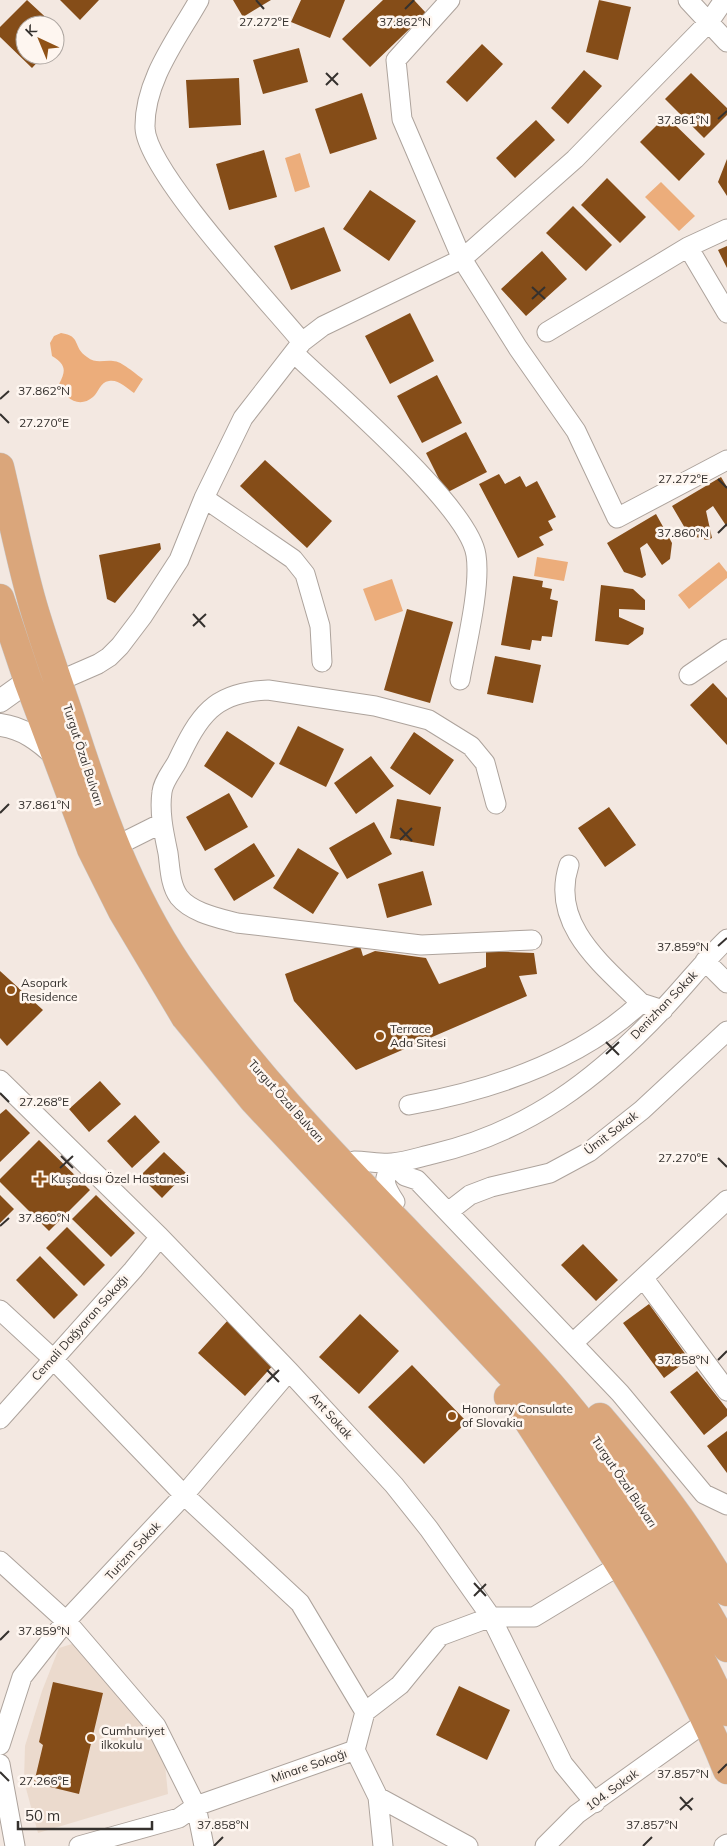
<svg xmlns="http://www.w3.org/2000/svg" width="727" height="1846" font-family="Mulish,sans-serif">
  <rect width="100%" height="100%" fill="#f3e8e1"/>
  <path fill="#ebdacd" d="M75 1643 151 1730 165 1765 168 1794 38 1833 24 1781 25 1746 42 1691 59 1648Z"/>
  <path fill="#ecad7b" d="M300 153 310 187 295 192 285 158Z
    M661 182 695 216 679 231 645 197Z
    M61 333C82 336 72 347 87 357 96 364 103 360 113 361 122 361 135 374 143 379L134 393C127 388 118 379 109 381 100 382 99 392 93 397 79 409 64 398 59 384 67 370 65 364 52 356L50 343 54 336Z
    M537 557 568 562 564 581 534 576Z
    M719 562 727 572V578L689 609 678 595Z
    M392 579 403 611 375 621 363 589Z"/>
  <path fill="#854d18" d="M27 0 54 25H25V55H44L32 68 0 37V27Z
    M60 0H99L80 20Z
    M233 0H271L243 17Z
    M301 0H345L330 38 291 22Z
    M383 0H414L426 13 370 67 342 39Z
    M599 0 631 7 618 60 586 52Z
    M55 26 64 35 55 44Z
    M482 44 503 64 467 102 446 82Z
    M299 48 308 82 263 94 253 60Z
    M584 70 602 86 568 124 551 108Z
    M691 73 727 108V115L704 138 665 99Z
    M239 78 241 125 189 128 186 80Z
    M362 93 377 139 330 154 315 109Z
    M666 116 705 154 679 181 640 142Z
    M536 120 555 140 515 178 496 158Z
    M264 150 277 197 229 210 216 164Z
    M727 159V196L718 182Z
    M607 178 646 217 620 243 581 205Z
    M370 190 416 221 389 261 343 229Z
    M573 206 612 245 586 271 546 233Z
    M324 227 341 271 291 290 274 246Z
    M727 246V268L718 250Z
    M542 251 567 279 526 316 501 289Z
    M410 313 434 361 390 384 365 336Z
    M437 375 462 423 422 443 397 396Z
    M466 432 487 472 446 493 426 453Z
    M265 460 332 521 307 548 240 486Z
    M499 474 505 484 520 476 526 487 537 481 556 517 548 521 553 530 539 537 544 545 518 558 479 484Z
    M721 477 727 487V527L713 506 706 511 712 538 707 540 689 535 672 506Z
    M656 514 672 543 670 559 662 565 647 543 640 548 646 575 642 578 624 572 607 543Z
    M160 543 161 549 115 603 107 599 99 555Z
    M513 576 543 581 542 587 552 589 550 599 558 601 552 637 542 636 541 641 532 640 530 650 501 645Z
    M601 585 633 589 645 600V610L619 609V617L644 628 643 634 628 645 595 641Z
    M407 609 453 622 430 703 384 690Z
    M495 656 541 665 533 703 487 694Z
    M713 683 727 698V745L690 705Z
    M298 726 344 749 326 787 279 764Z
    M227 731 275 763 252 798 204 766Z
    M414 732 454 760 430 795 390 768Z
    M371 756 394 786 356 814 334 783Z
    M229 793 248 827 205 851 186 817Z
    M397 799 441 807 434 846 390 838Z
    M609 807 636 845 605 867 578 828Z
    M374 822 392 854 347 879 329 848Z
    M254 843 275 876 234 901 214 869Z
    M298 848 339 873 313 914 273 888Z
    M423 871 432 905 387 918 378 884Z
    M360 946 363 956 375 951 426 958 439 984 486 967V951L534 953 537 974 519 976 527 996 356 1070 294 1001 285 974Z
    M0 971 43 1010 7 1046 0 1038Z
    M100 1081 121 1104 89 1132 69 1109Z
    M6 1109 30 1133 0 1162V1114Z
    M135 1115 160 1142 132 1168 107 1141Z
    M39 1140 90 1190 49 1231 0 1182V1179Z
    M164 1152 186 1173 162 1198 140 1176Z
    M0 1195 14 1209 0 1223Z
    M96 1195 135 1233 111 1257 72 1219Z
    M67 1227 105 1265 84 1286 46 1248Z
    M583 1244 618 1280 596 1301 561 1265Z
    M40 1256 78 1295 54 1319 16 1280Z
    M649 1304 689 1359 664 1378 623 1323Z
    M360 1314 399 1351 359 1394 319 1357Z
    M229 1319 276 1362 245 1396 198 1353Z
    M412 1365 467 1422 424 1464 368 1407Z
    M697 1371 727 1409V1416L704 1435 670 1392Z
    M727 1431V1473L707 1446Z
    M53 1682 103 1693 79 1794 34 1783 43 1745 39 1742Z
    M459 1686 510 1710 487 1760 436 1735Z"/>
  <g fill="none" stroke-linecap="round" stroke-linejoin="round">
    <g stroke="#ada39c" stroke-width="21">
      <path id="minor" d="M199 0C177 39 144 81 145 128 147 172 270 303 302 342
        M450 0 396 60 402 119 462 259 518 348 576 431 617 518 727 460
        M688 0 727 42
        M688 247 727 313
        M547 332 688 247 727 229
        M294 353C333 391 469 506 476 555 481 587 466 646 460 680
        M204 498 293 559 305 574 320 626 322 662
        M689 675 727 649
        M59 681 98 664 109 657 120 646 142 617 179 560 204 498 243 418 302 342 323 326 462 259 575 159 709 22 724 0
        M496 804 485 763 471 746 429 720 375 706 268 690C213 692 199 716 177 762 172 771 163 782 162 792 159 812 164 834 168 853 170 867 170 885 179 897 192 913 219 918 237 923L421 945 532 940
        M114 847 162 823
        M569 865C549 925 604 966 641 1003
        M705 961 727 983
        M0 1080 160 1237 289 1371 394 1485 429 1529 491 1617 563 1764 595 1803
        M409 1105C492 1090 579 1061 641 1003L663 1010
        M354 1161C367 1161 380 1164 392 1163 405 1162 420 1157 433 1154 528 1132 597 1079 663 1009 685 986 704 961 727 939
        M392 1163 405 1176 417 1180 620 1393 704 1494 727 1505
        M392 1163C382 1181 384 1185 395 1202
        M448 1212 470 1195 491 1187 550 1173 589 1152 642 1110 727 1031
        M647 1283 727 1391
        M0 1310 52 1358 184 1495 300 1603 365 1712
        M573 1343 727 1200
        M0 1419 133 1270 160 1237
        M0 1561 66 1621 156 1726 196 1806 204 1846
        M0 1745 22 1677 66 1621 184 1495 289 1371
        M355 1750 378 1797 468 1846
        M0 1764 15 1846
        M378 1797 383 1846
        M79 1846 179 1818 196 1806 355 1750 365 1712 400 1685 440 1636 491 1617H534L620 1565
        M545 1846 577 1814 707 1721
        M724 1846 727 1844"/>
    </g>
    <g stroke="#ada39c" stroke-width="24">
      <path id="tertiary" d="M0 701 28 681
        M0 725C23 728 39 740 56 756"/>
    </g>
    <g stroke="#cac9c9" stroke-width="29">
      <path id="trunk" d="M0 467C11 513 20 560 33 605 45 646 60 686 73 726 100 810 129 892 178 965 282 1119 428 1244 550 1384 620 1464 676 1555 727 1648
        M0 598 28 681 91 849 122 911 185 1017 253 1100 535 1401C572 1446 608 1493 639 1543 672 1597 699 1655 727 1712
        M508 1397 522 1412C596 1527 676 1643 727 1770
        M600 1417C647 1472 692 1529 727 1592"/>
    </g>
    <use href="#minor" stroke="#fff" stroke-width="19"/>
    <use href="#tertiary" stroke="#fff" stroke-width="22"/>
    <use href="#trunk" stroke="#daa67b" stroke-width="28"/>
  </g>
  <path fill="none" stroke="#35312e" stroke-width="2" d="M256 0 264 9M405 9 414 0M326 73 338 85M326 85 338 73M718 119 727 111M532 287 545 299M532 299 545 287M0 399 9 391M0 414 9 423M718 479 727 488M718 533 727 524M193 614 205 627M193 626 206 614M0 813 9 804M400 828 412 841M400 840 412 828M718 946 727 938M606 1042 619 1055M606 1054 619 1042M0 1093 9 1102M61 1156 73 1168M718 1158 727 1167M60 1168 73 1156M0 1226 9 1218M718 1360 727 1351M267 1370 279 1382M267 1382 279 1370M474 1583 486 1596M474 1596 486 1584M0 1640 9 1631M0 1772 9 1781M718 1773 727 1764M680 1797 692 1810M680 1810 693 1798M214 1846 223 1837M643 1846 652 1837"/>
  <g fill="#905216" stroke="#fef6f0" stroke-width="2">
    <circle cx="11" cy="990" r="5"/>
    <circle cx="380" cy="1036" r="5"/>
    <path d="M37.5 1171.5h5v5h5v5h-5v5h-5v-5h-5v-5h5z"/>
    <circle cx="452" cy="1416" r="5"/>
    <circle cx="91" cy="1738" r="5"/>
  </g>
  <g text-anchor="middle" stroke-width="5" stroke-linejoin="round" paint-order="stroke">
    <g font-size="12" fill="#35312e" stroke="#fef6f0">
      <text transform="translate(83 755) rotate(72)" y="4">Turgut Özal Bulvarı</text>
      <text transform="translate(664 1005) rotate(-46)" y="4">Denizhan Sokak</text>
      <text transform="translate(286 1101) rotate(48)" y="4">Turgut Özal Bulvarı</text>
      <text transform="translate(611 1133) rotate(-37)" y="4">Ümit Sokak</text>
      <text transform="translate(80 1328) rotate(-48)" y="4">Cemali Dağyaran Sokağı</text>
      <text transform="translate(331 1416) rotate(48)" y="4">Ant Sokak</text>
      <text transform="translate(624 1482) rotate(56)" y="4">Turgut Özal Bulvarı</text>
      <text transform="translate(133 1551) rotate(-47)" y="4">Turizm Sokak</text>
      <text transform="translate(309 1766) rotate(-19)" y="4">Minare Sokağı</text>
      <text transform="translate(612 1790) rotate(-36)" y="4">104. Sokak</text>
    </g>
    <g font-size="12" fill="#35312e" stroke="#fef6f0" text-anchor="start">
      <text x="21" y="987">Asopark<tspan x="21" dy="14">Residence</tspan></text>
      <text x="390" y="1033">Terrace<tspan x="390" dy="14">Ada Sitesi</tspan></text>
      <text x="51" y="1183">Kuşadası Özel Hastanesi</text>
      <text x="462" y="1413">Honorary Consulate<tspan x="462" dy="14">of Slovakia</tspan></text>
      <text x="101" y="1735">Cumhuriyet<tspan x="101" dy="14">ilkokulu</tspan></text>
    </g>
  </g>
  <g font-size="12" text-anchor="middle" fill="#35312e" stroke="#fef6f0" stroke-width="5" stroke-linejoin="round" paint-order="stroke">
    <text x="405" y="26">37.862°N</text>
    <text x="264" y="26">27.272°E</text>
    <text x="683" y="124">37.861°N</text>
    <text x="44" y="395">37.862°N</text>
    <text x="44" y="427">27.270°E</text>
    <text x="683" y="483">27.272°E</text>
    <text x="683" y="537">37.860°N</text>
    <text x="44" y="809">37.861°N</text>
    <text x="683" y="951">37.859°N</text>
    <text x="44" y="1106">27.268°E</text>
    <text x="683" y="1162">27.270°E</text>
    <text x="44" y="1222">37.860°N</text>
    <text x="683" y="1364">37.858°N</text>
    <text x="44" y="1635">37.859°N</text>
    <text x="683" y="1778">37.857°N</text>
    <text x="44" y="1785">27.266°E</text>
    <text x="223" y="1829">37.858°N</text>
    <text x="652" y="1829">37.857°N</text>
  </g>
  <g transform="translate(40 40) rotate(316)"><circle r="24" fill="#fef6f0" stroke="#aea7a2"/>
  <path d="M0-4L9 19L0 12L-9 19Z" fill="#905216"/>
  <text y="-8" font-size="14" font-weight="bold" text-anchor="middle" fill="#35312e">K</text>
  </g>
  <path d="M18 1821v8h134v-8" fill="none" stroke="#35312e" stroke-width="2.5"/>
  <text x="25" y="1821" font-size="15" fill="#35312e" stroke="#fef6f0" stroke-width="4" paint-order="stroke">50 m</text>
</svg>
